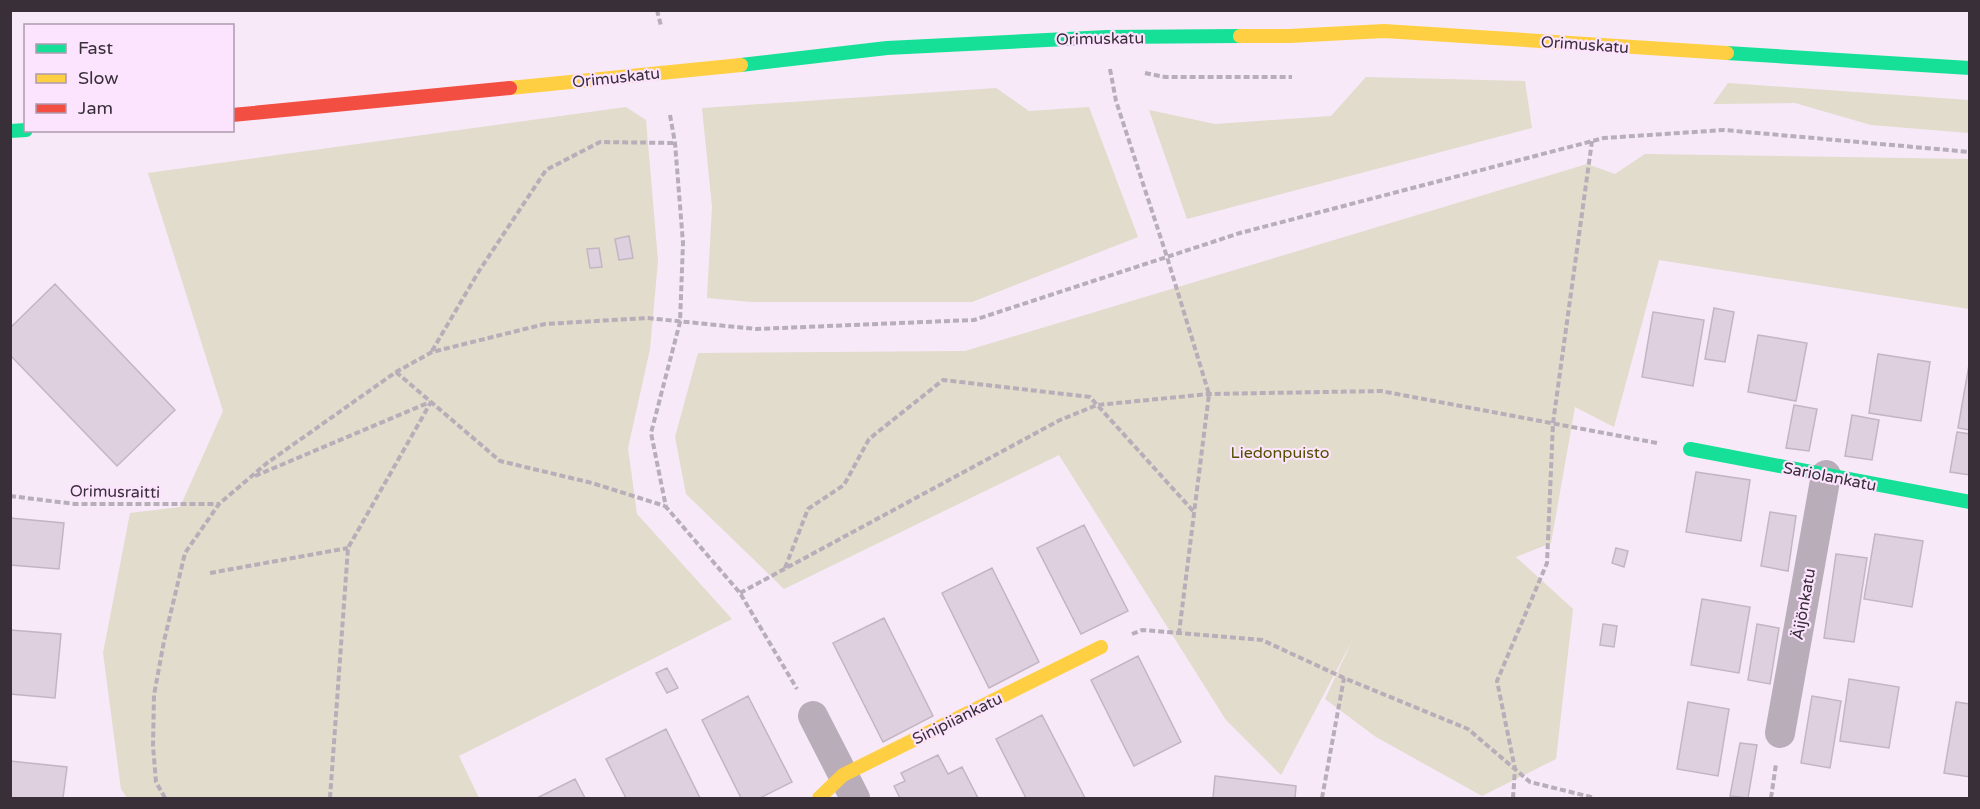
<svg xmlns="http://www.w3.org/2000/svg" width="1980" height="809" font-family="'Varela Round',sans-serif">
  <rect width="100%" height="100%" fill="#f7e9f8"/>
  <path fill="#e1dccb" d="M1366 77 1525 81 1532 128 1187 219 1149 110 1215 124 1331 116Z
    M1728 83 1969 100V133L1871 125 1795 103 1713 104Z
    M996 88 1029 111 1089 107 1138 237 972 302H752L707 298 712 207 702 108Z
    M626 107 646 120 658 261 650 349 628 448 637 514 732 619 459 756 479 798H127L121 789 103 653 130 513 180 507 223 411 148 173Z
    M1645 154 1969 159V309L1659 260 1614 427 1575 407 1551 543 1516 557 1573 609 1556 759 1482 796 1376 737 1325 699 1352 641 1281 775 1226 720 1059 455 784 589 686 494 675 437 698 353 965 351 1587 164 1615 174Z"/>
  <path fill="#dfd0e0" stroke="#c1b6c2" stroke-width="1.5" d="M629 236 633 258 619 260 615 239Z
    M599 248 602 267 590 268 587 249Z
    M55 284 175 410 117 466 10 355V328Z
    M1714 308 1734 312 1725 362 1705 359Z
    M1653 312 1704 320 1693 386 1642 377Z
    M1758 335 1807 343 1796 401 1748 392Z
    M1878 354 1930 362 1921 421 1869 413Z
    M1969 365H1970V430L1958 428Z
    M1794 405 1817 409 1809 451 1786 448Z
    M1852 415 1879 420 1872 460 1845 456Z
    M1957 432 1970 434V475L1950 472Z
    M1696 472 1750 480 1741 541 1686 532Z
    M1770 512 1796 516 1788 571 1761 566Z
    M10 518 64 523 59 569 10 565Z
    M1084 525 1128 611 1081 634 1037 548Z
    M1875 534 1923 541 1912 607 1864 599Z
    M1616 548 1628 551 1624 567 1612 563Z
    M1836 554 1867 558 1854 642 1824 638Z
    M992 568 1039 662 989 688 942 593Z
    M1702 599 1750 607 1739 673 1691 665Z
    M884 618 933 716 883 742 833 643Z
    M1603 624 1617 626 1614 647 1600 645Z
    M1757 624 1779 628 1770 684 1748 680Z
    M10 630 61 634 55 698 10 694Z
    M1138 656 1181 742 1134 766 1091 680Z
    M667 668 678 688 667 693 656 673Z
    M1849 679 1899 687 1889 748 1840 741Z
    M748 696 792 782 760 798H741L702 720Z
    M1812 696 1841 701 1830 768 1801 763Z
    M1688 702 1729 709 1718 776 1677 769Z
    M1956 702 1970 704V777L1944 773Z
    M1042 715 1085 798H1026L996 739Z
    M666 729 700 798H626L606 759Z
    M1740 743 1757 745 1748 798 1730 796Z
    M938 755 948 774 962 767 978 798H900L894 786 905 781 901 773Z
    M10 761 67 767 63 798H10Z
    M1215 776 1296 786 1295 798H1213Z
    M575 779 585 798H537Z"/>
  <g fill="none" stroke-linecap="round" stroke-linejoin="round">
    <path stroke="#b8aeb9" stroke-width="4" stroke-dasharray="6 3" stroke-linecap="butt" d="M657 10 661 26
      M10 11 11 10
      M1110 69 1116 101 1167 257 1209 394 1179 633
      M1145 73 1165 77H1292
      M670 115 675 143 683 243 680 322 651 433 666 507 740 593 797 689
      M432 351 479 271 546 170 600 142 675 143
      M396 372 500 461 592 483 665 506
      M255 476 430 402
      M10 496 75 504H218
      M785 568 808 509 844 485 869 439 943 380 1090 397 1194 512
      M210 573 348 548
      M740 593 1060 420 1097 405 1209 394 1381 391 1657 443
      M1132 634 1142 630 1262 640 1344 678 1468 729 1530 782 1595 798
      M165 798 156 782 153 746 154 695 164 641 185 553 219 504 267 463 396 372 432 352 545 324 647 318 756 329 974 320 1240 233 1604 138 1724 130 1970 152
      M330 798 348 548 431 402
      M1322 798 1344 678
      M1513 798 1515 769 1497 681 1547 563 1553 423 1592 141
      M1771 798 1776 764"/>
    <path stroke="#b9adba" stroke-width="30" d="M813 716 855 798
      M1780 733 1826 475"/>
    <path stroke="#16e098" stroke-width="14" d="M1727 53 1970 68
      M741 65 887 48 1107 37 1240 36
      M10 131 26 130
      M1690 449 1970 502"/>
    <path stroke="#ffcf43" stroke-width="14" d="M1240 36H1289L1384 31 1727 53
      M510 88 741 65
      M819 798 843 775 1101 647"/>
    <path stroke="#f24e42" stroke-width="14" d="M232 115 510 88"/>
  </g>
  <g text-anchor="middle" stroke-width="4.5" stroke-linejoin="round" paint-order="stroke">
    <g font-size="16" fill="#382f39" stroke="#fce3fe">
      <text transform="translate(1100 38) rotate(-1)" y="6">Orimuskatu</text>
      <text transform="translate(1585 44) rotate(4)" y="6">Orimuskatu</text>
      <text transform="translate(616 77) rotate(-6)" y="6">Orimuskatu</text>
      <text transform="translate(1830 476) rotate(11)" y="6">Sariolankatu</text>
      <text transform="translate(115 491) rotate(1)" y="6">Orimusraitti</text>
      <text transform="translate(1803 604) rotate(-80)" y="6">Äijönkatu</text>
      <text transform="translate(957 718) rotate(-26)" y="6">Sinipiiankatu</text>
    </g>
    <g font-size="16" fill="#525100" stroke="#fce3fe">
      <text x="1280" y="458">Liedonpuisto</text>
    </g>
  </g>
  <rect width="1980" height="809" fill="none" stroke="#382f39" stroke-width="24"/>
  <rect x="24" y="24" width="210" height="108" fill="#fce3fe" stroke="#ae9baf" stroke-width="1.5"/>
  <rect x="36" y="44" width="30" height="9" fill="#16e098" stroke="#ae9baf" stroke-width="1.5"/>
  <text x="78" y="54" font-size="18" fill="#382f39">Fast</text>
  <rect x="36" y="74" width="30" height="9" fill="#ffcf43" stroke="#ae9baf" stroke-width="1.5"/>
  <text x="78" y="84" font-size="18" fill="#382f39">Slow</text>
  <rect x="36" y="104" width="30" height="9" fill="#f24e42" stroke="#ae9baf" stroke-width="1.5"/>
  <text x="78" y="114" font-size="18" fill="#382f39">Jam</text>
</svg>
